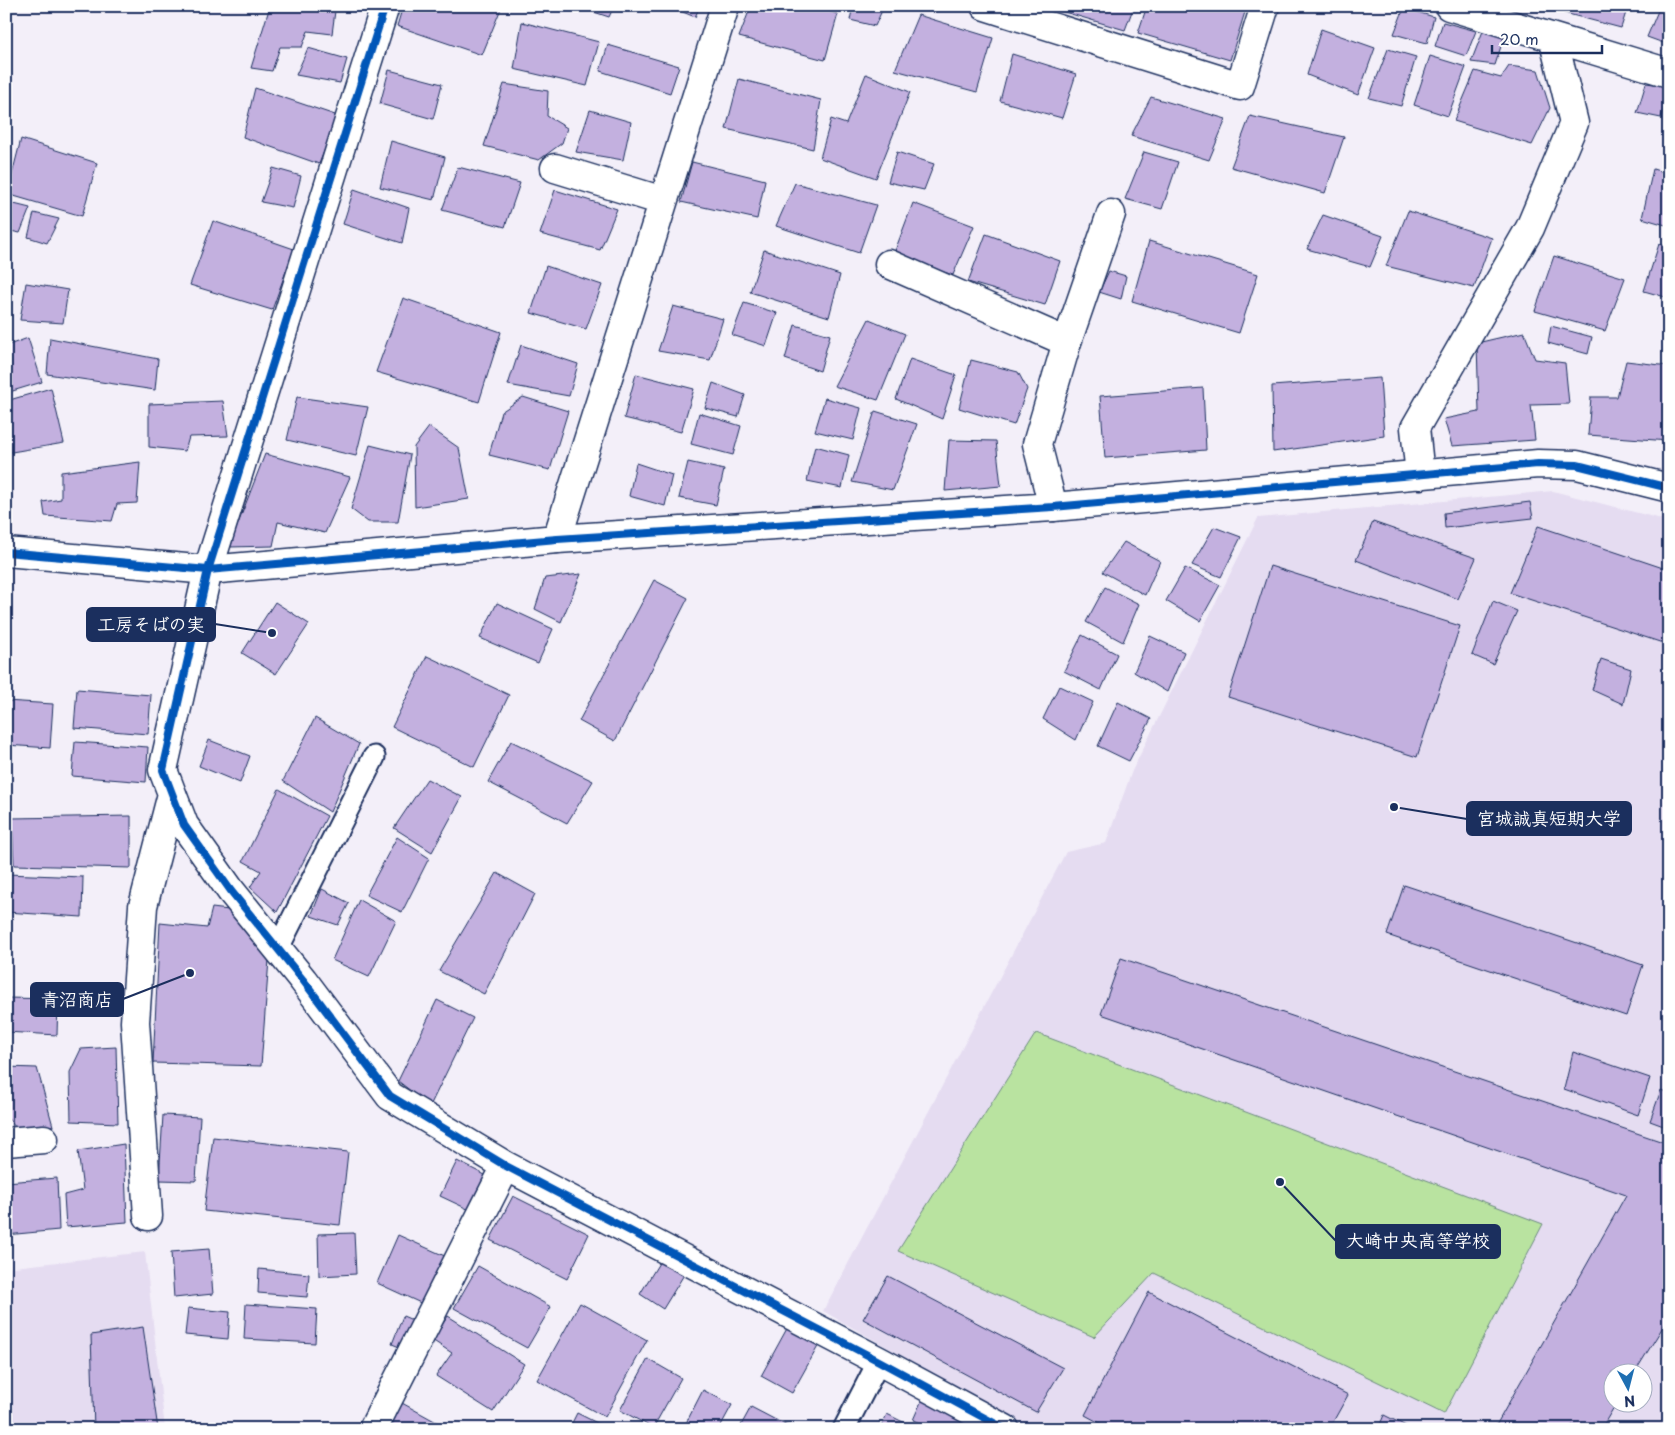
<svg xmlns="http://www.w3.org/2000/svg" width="1675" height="1435" font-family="'Playpen Sans','Klee One',sans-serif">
  <rect width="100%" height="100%" fill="#f3eff9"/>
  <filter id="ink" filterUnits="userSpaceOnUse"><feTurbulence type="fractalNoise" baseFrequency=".02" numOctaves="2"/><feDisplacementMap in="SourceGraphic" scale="10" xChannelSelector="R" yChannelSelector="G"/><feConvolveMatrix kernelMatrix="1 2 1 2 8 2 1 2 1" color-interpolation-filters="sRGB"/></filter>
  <g filter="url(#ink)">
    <path fill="#e5dcf1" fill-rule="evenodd" d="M1553 491 1669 521V1429H1031L823 1311 1066 852 1106 843 1132 771 1258 518ZM1612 1372H1642V1402H1612Z
      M145 1252 165 1429H6V1268Z"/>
    <path fill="#b9e3a0" stroke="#6a897f" d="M1036 1033 1543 1224 1444 1414 1154 1273 1094 1337 898 1251Z"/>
    <path fill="#c3b0df" stroke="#1b2f5e" d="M270 6H316L335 11 332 34 308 31 302 47H280L272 71 251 68Z
      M403 6H502L482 55 397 26Z
      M576 6H614L609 17Z
      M668 6H700L695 17Z
      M751 6H810L838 14 825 60 739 37Z
      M853 6H884L875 26 850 20Z
      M1044 6H1134L1125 30Z
      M1147 6H1222L1245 12 1230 60 1138 33Z
      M1538 6H1628L1621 28Z
      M1660 6H1669V45L1647 37Z
      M1404 8 1434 17 1427 43 1394 34Z
      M918 15 993 38 977 92 895 70Z
      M522 22 599 42 587 86 514 69Z
      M1443 22 1476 31 1466 56 1435 46Z
      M1321 29 1375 48 1358 95 1307 75Z
      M1483 31 1504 37 1495 65 1471 62Z
      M608 45 679 66 670 93 600 71Z
      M308 48 347 59 340 83 296 75Z
      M1388 49 1416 57 1401 106 1369 98Z
      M1012 54 1076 74 1062 118 1000 101Z
      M1430 56 1466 67 1448 116 1414 105Z
      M1509 66 1538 70 1550 108 1532 145 1454 121 1475 71 1501 78Z
      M389 70 442 84 433 119 380 104Z
      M866 74 910 92 876 178 820 158 831 119 846 124Z
      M739 79 821 100 813 149 726 129Z
      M1646 83 1669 86 1661 118 1637 113Z
      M504 84 548 91 547 116 567 128 562 143 539 160 484 146Z
      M255 88 338 116 319 164 243 137Z
      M1151 97 1226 119 1209 160 1131 136Z
      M590 110 631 122 623 160 576 152Z
      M1250 116 1344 137 1325 193 1231 167Z
      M21 139 97 163 82 216 7 194Z
      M391 141 445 157 434 200 380 187Z
      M897 152 934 164 924 190 888 182Z
      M1144 152 1178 162 1162 209 1125 199Z
      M692 162 765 180 757 219 681 202Z
      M458 167 520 183 505 227 442 210Z
      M273 168 301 176 293 208 261 202Z
      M1653 169 1669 174V226L1642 218Z
      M795 183 876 205 859 253 776 226Z
      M354 189 409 208 402 243 343 224Z
      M555 190 617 209 600 250 540 234Z
      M6 202 30 208 20 233 6 230Z
      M913 203 974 226 953 275 893 256Z
      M1408 211 1492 238 1474 288 1386 266Z
      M34 213 59 219 47 243 28 237Z
      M1323 215 1383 236 1370 267 1307 249Z
      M213 221 294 249 272 310 190 285Z
      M986 234 1060 261 1045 305 968 282Z
      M1149 241 1258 274 1239 333 1132 301Z
      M1659 244 1669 247V298L1644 291Z
      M764 250 840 275 829 317 750 292Z
      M1554 256 1625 278 1605 331 1535 311Z
      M546 266 602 285 586 329 531 313Z
      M1109 271 1126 276 1121 299 1099 292Z
      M26 283 68 290 63 323 20 320Z
      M403 298 501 332 479 402 376 372Z
      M744 303 777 313 766 346 732 335Z
      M673 306 723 319 710 360 658 351Z
      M869 319 905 334 878 400 834 386Z
      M795 325 830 335 820 371 785 359Z
      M1551 326 1592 337 1588 354 1548 343Z
      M1524 332 1535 359 1565 363 1569 404 1531 405 1535 440 1452 446 1444 419 1479 412 1477 343Z
      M28 338 42 382 6 393V346Z
      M50 338 158 359 155 390 47 374Z
      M521 345 578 364 569 396 508 385Z
      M910 359 956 375 942 419 896 399Z
      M971 360 1018 372 1027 389 1014 425 959 408Z
      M1626 361 1669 366V441L1588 435 1591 397H1617Z
      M636 374 694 389 681 432 624 418Z
      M1380 378 1384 436 1273 452 1272 386Z
      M713 383 745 395 738 417 705 408Z
      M51 388 64 443 6 453V401Z
      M1203 388 1206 450 1105 458 1100 396Z
      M297 397 368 407 356 456 287 440Z
      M523 397 568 411 550 470 489 455 501 412Z
      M825 398 861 408 853 440 815 431Z
      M223 401 228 436 189 437 185 451 149 447V404Z
      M875 411 917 424 893 490 852 482Z
      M699 413 741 426 733 455 691 444Z
      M429 427 459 448 469 499 415 507 414 447Z
      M949 440 996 441 1001 486 945 491Z
      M370 445 410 455 398 522H368L351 509Z
      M815 446 849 455 842 488 807 481Z
      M265 454 350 477 325 533 278 522 273 546 229 547Z
      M140 462 137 503 117 504 112 521 45 516 43 502 61 499V472Z
      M688 462 724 470 716 505 679 498Z
      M636 463 672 475 665 506 629 496Z
      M1530 502 1533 518 1445 528 1444 513Z
      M1373 522 1476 558 1458 599 1356 560Z
      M1538 526 1669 570V645L1510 593Z
      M1214 527 1241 537 1221 577 1192 565Z
      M1124 542 1160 561 1145 595 1103 572Z
      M1270 566 1460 626 1417 757 1228 697Z
      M1185 568 1220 585 1200 621 1166 601Z
      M581 574 561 622 535 609 545 578Z
      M654 580 688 598 615 741 579 721Z
      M1105 587 1139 604 1123 642 1086 622Z
      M1493 601 1517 611 1493 664 1472 655Z
      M275 602 309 624 276 674 242 653Z
      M497 603 553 629 538 663 480 638Z
      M1082 635 1117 654 1101 690 1064 671Z
      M1150 636 1184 652 1167 692 1134 672Z
      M427 656 509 695 474 767 392 727Z
      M1601 659 1631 669 1623 704 1592 690Z
      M1059 686 1093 702 1076 740 1043 719Z
      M77 689 151 695 148 734 74 728Z
      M6 701 53 704 50 748 6 745Z
      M1118 702 1151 719 1129 761 1098 746Z
      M315 718 359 744 330 812 283 781Z
      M209 740 250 756 240 783 199 766Z
      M511 741 593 781 567 823 488 782Z
      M75 742 148 747 146 782 72 776Z
      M427 779 462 797 432 852 394 828Z
      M279 789 327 816 277 912 250 887 261 871 243 861Z
      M131 816V868L14 865 12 818Z
      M397 837 429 858 402 912 366 895Z
      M497 873 535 894 484 994 439 971Z
      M6 874 83 877 82 917 6 912Z
      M1404 885 1643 965 1626 1016 1387 935Z
      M322 889 349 903 338 925 311 916Z
      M359 900 396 921 369 977 332 960Z
      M212 908 245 912 270 946 261 1066 153 1063 160 923 207 928Z
      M1121 958 1669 1144V1238L1667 1242 1669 1243V1317L1635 1372H1612V1402H1617L1601 1429H1582L1572 1425 1570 1429H1494L1626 1195 1101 1014Z
      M6 998 58 999 57 1035 6 1032Z
      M437 1000 473 1018 430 1106 398 1081Z
      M116 1047 118 1123 71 1121 70 1072 81 1049Z
      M1573 1052 1650 1078 1638 1115 1564 1089Z
      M6 1067 37 1068 53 1126 16 1128 6 1116Z
      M1661 1090 1669 1093V1128L1650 1121Z
      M163 1115 200 1117 196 1181 159 1180Z
      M213 1137 348 1152 340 1225 204 1211Z
      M124 1144 127 1222 66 1227 64 1195 83 1190 78 1151Z
      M457 1161 491 1178 474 1212 440 1196Z
      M57 1178 59 1230 6 1235V1182Z
      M513 1196 589 1234 567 1279 490 1240Z
      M354 1233 356 1274 319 1276 318 1234Z
      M398 1235 447 1257 425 1305 377 1283Z
      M209 1249 213 1294 174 1298 171 1252Z
      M662 1258 685 1273 663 1309 640 1294Z
      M478 1266 551 1307 527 1348 454 1308Z
      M259 1269 309 1274 307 1297 258 1293Z
      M888 1276 1063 1368 1036 1412 863 1319Z
      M1149 1292 1348 1395 1329 1429H1111L1085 1415Z
      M580 1303 647 1340 605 1417 537 1380Z
      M246 1304 317 1309 315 1343 244 1339Z
      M188 1308 230 1312 228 1339 185 1335Z
      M403 1316 417 1322 407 1350 392 1344Z
      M448 1316 524 1364 493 1412 436 1376 452 1353 432 1340Z
      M790 1323 821 1341 792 1393 761 1376Z
      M143 1327 158 1429H94L91 1335Z
      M648 1359 681 1378 653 1428 620 1410Z
      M703 1390 732 1405 719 1429H683Z
      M6 1392 11 1423 6 1424Z
      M924 1395 963 1415 959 1429H933L913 1420Z
      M402 1403 449 1429H388Z
      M751 1407 793 1429H739Z
      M577 1413 605 1427 604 1429H569Z
      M887 1414 917 1429H880Z
      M1384 1415 1412 1429H1378Z"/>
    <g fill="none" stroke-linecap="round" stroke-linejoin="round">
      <g stroke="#1b2f5e" stroke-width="25">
        <path id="lane" d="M278 948 374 757
          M844 1429 879 1361"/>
      </g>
      <g stroke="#1b2f5e" stroke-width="31">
        <path id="street" d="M385 6 208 570 163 770 184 825 231 891 303 980 390 1096 506 1166 879 1361 1005 1429
          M985 6 1240 86 1265 6
          M1449 6 1669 73
          M555 168 663 201
          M889 264 1067 342 1037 444 1053 507
          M1067 342 1111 214
          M1420 475 1415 428 1530 228 1574 123 1553 38
          M557 539 725 6
          M6 1142 44 1139
          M148 1216 135 1022 143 906 172 794
          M373 1429 506 1166"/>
      </g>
      <g stroke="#1b2f5e" stroke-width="31">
        <path id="secondary" d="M6 552 208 570 557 539 1053 507 1538 464 1577 465 1669 488"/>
      </g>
      <use href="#lane" stroke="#fff" stroke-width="21"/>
      <use href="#street" stroke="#fff" stroke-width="28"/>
      <use href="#secondary" stroke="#fff" stroke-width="28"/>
      <g stroke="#fff" stroke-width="11">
        <path id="cycleway" d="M385 6 208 570 163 770 184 825 231 891 303 980 390 1096 506 1166 879 1361 1005 1429
          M6 552 208 570 557 539 1053 507 1538 464 1577 465 1669 488"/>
      </g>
      <use href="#cycleway" stroke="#0057b8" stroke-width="8"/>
    </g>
  </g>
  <path fill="none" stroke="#1b2f5e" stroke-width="2" d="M272 633L215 624M1394 807L1467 819M190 973L123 999M1280 1182L1336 1241"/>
  <g fill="#1b2f5e" stroke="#fff" stroke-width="2">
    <circle cx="272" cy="633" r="5"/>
    <circle cx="1394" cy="807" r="5"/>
    <circle cx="190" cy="973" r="5"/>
    <circle cx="1280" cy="1182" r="5"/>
  </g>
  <g fill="#1b2f5e" stroke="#1b2f5e" stroke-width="2">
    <rect x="87" y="608" width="128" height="33" rx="5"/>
    <rect x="1467" y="802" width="164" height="33" rx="5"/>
    <rect x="31" y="983" width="92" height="33" rx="5"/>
    <rect x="1336" y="1225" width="164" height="33" rx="5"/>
  </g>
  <g font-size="18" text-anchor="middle" font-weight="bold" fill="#fff">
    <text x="151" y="631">工房そばの実</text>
    <text x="1549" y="825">宮城誠真短期大学</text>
    <text x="77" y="1006">青沼商店</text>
    <text x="1418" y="1247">大崎中央高等学校</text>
  </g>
  <rect width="1675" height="1435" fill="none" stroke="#fff" stroke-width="25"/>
  <rect x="12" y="12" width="1650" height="1410" fill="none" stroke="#1b2f5e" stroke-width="2" filter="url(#ink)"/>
  <g transform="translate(1628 1388) rotate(173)"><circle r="24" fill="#ffffff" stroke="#a4acbf"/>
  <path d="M0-4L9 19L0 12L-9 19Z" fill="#1f6fb2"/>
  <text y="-8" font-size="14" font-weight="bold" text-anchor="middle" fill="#1b2f5e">N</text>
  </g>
  <path d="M1492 45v8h110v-8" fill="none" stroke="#1b2f5e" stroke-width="2.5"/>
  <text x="1500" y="45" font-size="15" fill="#1b2f5e" stroke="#ffffff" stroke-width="4" paint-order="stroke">20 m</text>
</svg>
